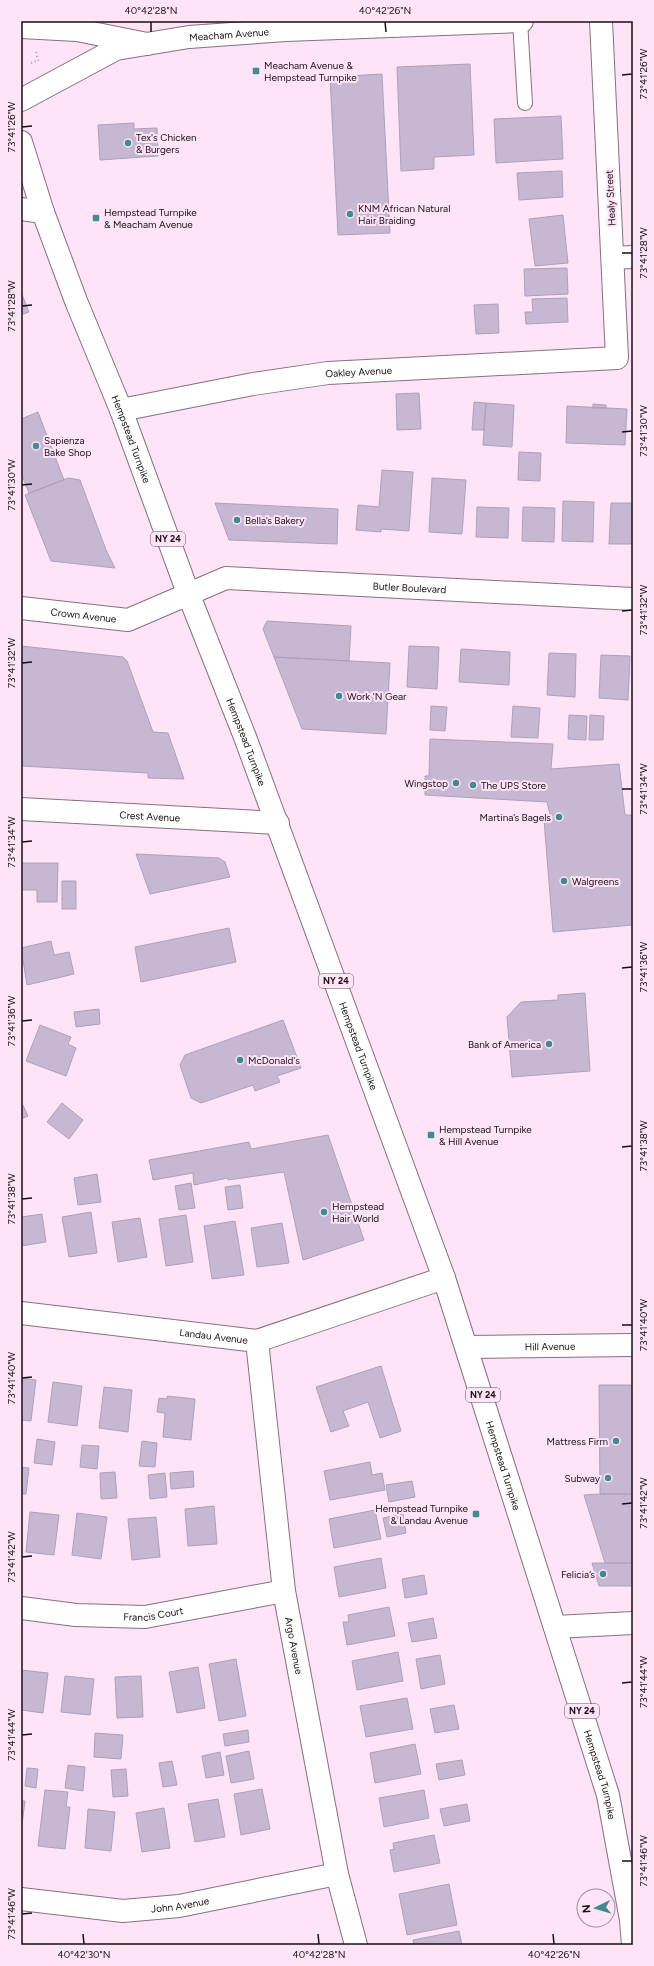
<svg xmlns="http://www.w3.org/2000/svg" width="654" height="1966" font-family="Figtree,sans-serif">
  <rect width="100%" height="100%" fill="#ffe4f8"/>
  <path fill="#c6b8d2" stroke="#aea0ba" d="M470 64 474 155 434 157V169L401 171 397 67Z
    M382 74 390 233 338 235 330 77Z
    M561 116 563 159 496 163 494 119Z
    M134 123V129L157 128 158 156 100 160 98 125Z
    M562 171 563 197 519 200 517 173Z
    M563 215 568 263 535 266 529 219Z
    M567 268 568 294 525 296 524 269Z
    M21 292 29 312 21 315Z
    M567 298 568 322 526 324 525 312H533L532 299Z
    M498 304 499 333 476 334 474 305Z
    M419 393 421 429 397 430 396 394Z
    M474 402 486 403 484 430H472Z
    M486 403 514 405 512 447 483 445Z
    M593 404 606 405V408H593Z
    M567 406 627 409 625 445 566 443Z
    M38 412 64 480 29 493 21 473V419Z
    M519 452 541 453 540 481 518 480Z
    M382 470 413 472 409 531 381 529V532L356 530 358 505 379 507Z
    M68 478 80 480 106 550 115 568 51 561 25 495Z
    M432 478 466 480 462 534 429 532Z
    M563 501 594 502 593 542 562 541Z
    M215 503 338 509 337 544 229 540Z
    M611 503H633V544H609Z
    M477 507 509 508 508 538 476 537Z
    M523 507 555 508 554 542 522 541Z
    M267 621 351 626 349 661 274 657 263 629Z
    M21 646 123 657 127 661 153 732 168 733 184 779 148 778V773L21 766Z
    M409 646 439 647 437 689 407 687Z
    M461 649 510 652 509 685 459 682Z
    M549 653 576 654 575 697 547 695Z
    M601 655 630 656 628 700 599 698Z
    M274 657 390 663 386 734 302 729Z
    M431 706 447 707 445 731 430 730Z
    M513 706 540 708 538 738 511 737Z
    M569 715 587 716 586 740 568 739Z
    M590 715 604 716 603 740H589Z
    M430 739 553 744 551 769 619 764 625 815H633V925L553 932 544 820 551 819 547 802 425 795V776H429Z
    M136 854 219 858 225 862 230 877 150 894Z
    M21 863H58L57 902H37V890H21Z
    M62 881H76V909H62Z
    M229 928 236 962 141 982 135 947Z
    M51 941 54 955 69 952 74 974 27 985 21 948Z
    M585 993 590 1071 512 1077 507 1017 521 1002 558 1000V995Z
    M99 1009 100 1024 76 1027 74 1012Z
    M283 1020 301 1068 277 1076 280 1082 255 1091 253 1085 201 1103 191 1098 180 1065 185 1055Z
    M40 1025 71 1037 68 1044 76 1048 66 1076 26 1061Z
    M21 1101 28 1116 21 1119Z
    M62 1103 83 1120 69 1139 47 1122Z
    M328 1135 364 1240 303 1260 284 1172 228 1180V1178L194 1185 193 1173 153 1180 149 1160 249 1142 251 1149Z
    M97 1174 101 1202 78 1205 74 1178Z
    M191 1183 195 1208 179 1210 175 1186Z
    M240 1185 243 1208 228 1210 225 1187Z
    M91 1212 97 1253 69 1257 62 1217Z
    M42 1214 46 1242 21 1246V1217Z
    M186 1215 193 1262 166 1266 159 1219Z
    M140 1218 147 1257 118 1262 112 1222Z
    M235 1221 244 1275 212 1279 204 1226Z
    M282 1223 289 1263 257 1267 251 1228Z
    M381 1366 401 1431 380 1438 368 1402 343 1411 349 1426 331 1432 316 1387Z
    M21 1378 36 1380 31 1421 21 1420Z
    M53 1382 82 1386 77 1426 48 1422Z
    M599 1385H633V1494H600Z
    M104 1387 132 1390 128 1432 99 1428Z
    M167 1396 195 1399 191 1440 163 1437 165 1413 157 1412 159 1398 167 1399Z
    M37 1439 55 1442 52 1465 34 1463Z
    M142 1441 157 1443 155 1467 139 1466Z
    M82 1445 99 1446 97 1469 80 1467Z
    M370 1462 372 1475 382 1473 385 1490 330 1500 324 1471Z
    M21 1467 29 1468 26 1494H21Z
    M193 1471 194 1487 171 1489 170 1473Z
    M115 1472 117 1498 101 1499 100 1473Z
    M165 1473 167 1497 150 1499 148 1475Z
    M412 1481 415 1497 389 1502 386 1485Z
    M600 1494H633V1563H605L584 1495Z
    M214 1506 217 1544 188 1546 185 1509Z
    M375 1510 381 1539 334 1548 329 1519Z
    M30 1512 59 1515 54 1555 26 1552Z
    M77 1513 107 1517 101 1559 72 1555Z
    M403 1514 406 1533 387 1537 383 1518Z
    M156 1517 160 1557 132 1560 128 1519Z
    M381 1558 386 1588 339 1597 334 1567Z
    M592 1563H633V1586H599Z
    M424 1575 427 1594 405 1598 402 1579Z
    M389 1607 395 1636 347 1645 343 1622H349L348 1615Z
    M433 1618 437 1638 412 1642 408 1623Z
    M398 1652 403 1681 357 1690 352 1661Z
    M440 1655 445 1684 421 1689 416 1659Z
    M236 1659 246 1716 219 1721 209 1664Z
    M198 1667 205 1708 177 1713 169 1672Z
    M21 1670 48 1673 43 1713 21 1710Z
    M65 1676 94 1679 90 1715 61 1712Z
    M141 1676 143 1717 117 1718 115 1677Z
    M407 1698 413 1729 366 1737 360 1706Z
    M454 1705 459 1729 435 1733 430 1709Z
    M248 1730 249 1742 225 1746 223 1734Z
    M95 1733 123 1735 121 1759 94 1757Z
    M415 1744 421 1774 375 1783 370 1753Z
    M249 1751 254 1779 231 1783 226 1756Z
    M220 1752 224 1775 206 1778 202 1756Z
    M462 1760 465 1775 439 1780 436 1764Z
    M172 1761 177 1785 163 1787 159 1763Z
    M68 1765 85 1767 83 1791 65 1788Z
    M27 1768 38 1769 36 1788 25 1786Z
    M126 1769 128 1796 113 1797 111 1770Z
    M262 1789 270 1829 241 1835 234 1794Z
    M45 1790 68 1792 66 1807H70L65 1849 38 1846Z
    M424 1790 429 1818 384 1827 379 1798Z
    M218 1799 225 1837 195 1842 188 1804Z
    M21 1801H25L21 1832Z
    M467 1804 470 1821 444 1826 440 1809Z
    M164 1808 170 1848 142 1852 136 1813Z
    M88 1809 115 1812 111 1851 85 1848Z
    M434 1835 440 1863 394 1872 390 1850 394 1849 393 1843Z
    M449 1884 457 1925 407 1935 399 1894Z
    M459 1931 462 1945H414L413 1940Z"/>
  <g fill="none" stroke-linecap="round" stroke-linejoin="round">
    <g stroke="#876f81" stroke-width="16">
      <path id="service" d="M520 21 525 103"/>
    </g>
    <g stroke="#876f81" stroke-width="24">
      <g id="minor">
        <path d="M613 258 633 257"/>
        <path id="s1" d="M121 410 253 384 328 373 617 358 601 21"/>
        <path id="s2" d="M21 608 128 620 226 578 633 599"/>
        <path id="s3" d="M21 809 278 823"/>
        <path id="s4" d="M257 1341 284 1591 337 1874 356 1945"/>
        <path id="s5" d="M467 1347 633 1345"/>
        <path id="s6" d="M21 1608 76 1615 145 1617 284 1591"/>
        <path d="M555 1627 633 1623"/>
        <path id="s7" d="M21 1899 123 1911 179 1906 337 1874"/>
      </g>
    </g>
    <g stroke="#876f81" stroke-width="24">
      <g id="tertiary">
        <path id="s8" d="M21 1313 257 1341 444 1278"/>
      </g>
    </g>
    <g stroke="#876f81" stroke-width="24">
      <g id="secondary">
        <path id="s9" d="M21 100 116 49 189 37 286 30 522 21"/>
      </g>
    </g>
    <g stroke="#876f81" stroke-width="24">
      <g id="primary">
        <path d="M21 27 77 30 147 44"/>
        <path id="s10" d="M21 142 43 212 76 301 121 410 188 593 245 737 444 1278 608 1795 631 1920 633 1945"/>
        <path d="M21 209 43 212"/>
      </g>
    </g>
    <path stroke="#b9a4b4" stroke-width="2.5" stroke-dasharray="1 3" stroke-linecap="butt" d="M36 52 39 63
      M31 63 38 60"/>
    <use href="#service" stroke="#fff" stroke-width="14"/>
    <use href="#minor" stroke="#fff" stroke-width="22"/>
    <use href="#tertiary" stroke="#fff" stroke-width="22"/>
    <use href="#secondary" stroke="#fff" stroke-width="22"/>
    <use href="#primary" stroke="#fff" stroke-width="22"/>
  </g>
  <path fill="none" stroke="#170e15" stroke-width="1.5" d="M151 22V32M385 22 386 32M622 75 632 74M22 127 32 126M622 253H632M22 306 32 305M622 432 632 431M22 485 32 484M622 611 632 610M22 663 32 662M622 789H632M22 842 32 841M622 968 632 967M22 1021 32 1020M622 1147 632 1146M22 1199 32 1198M622 1325H632M22 1378 32 1377M622 1504 632 1503M22 1557 32 1556M622 1683 632 1682M22 1735 32 1734M622 1861H632M22 1914 32 1913M83 1934 84 1944M318 1934 319 1944M553 1934 554 1944"/>
  <g fill="#428a91" stroke="#ffe4f8" stroke-width="1.5">
    <rect x="252" y="67" width="8" height="8" rx="2"/>
    <circle cx="128" cy="143" r="4"/>
    <circle cx="350" cy="214" r="4"/>
    <rect x="92" y="214" width="8" height="8" rx="2"/>
    <circle cx="36" cy="446" r="4"/>
    <circle cx="237" cy="520" r="4"/>
    <circle cx="339" cy="696" r="4"/>
    <circle cx="456" cy="783" r="4"/>
    <circle cx="473" cy="785" r="4"/>
    <circle cx="559" cy="817" r="4"/>
    <circle cx="564" cy="881" r="4"/>
    <circle cx="549" cy="1044" r="4"/>
    <circle cx="240" cy="1060" r="4"/>
    <rect x="427" y="1131" width="8" height="8" rx="2"/>
    <circle cx="324" cy="1212" r="4"/>
    <circle cx="616" cy="1441" r="4"/>
    <circle cx="608" cy="1478" r="4"/>
    <rect x="472" y="1510" width="8" height="8" rx="2"/>
    <circle cx="603" cy="1574" r="4"/>
  </g>
  <g text-anchor="middle" stroke-width="4" stroke-linejoin="round" paint-order="stroke">
    <g fill="#ffe4f8" stroke="#5d4e59" stroke-width="1">
      <rect x="151" y="532" width="34" height="14" rx="3"/>
      <rect x="319" y="974" width="34" height="14" rx="3"/>
      <rect x="466" y="1388" width="34" height="14" rx="3"/>
      <rect x="565" y="1704" width="34" height="14" rx="3"/>
    </g>
    <g font-size="9" font-weight="bold" fill="#170e15">
      <text x="168" y="542">NY 24</text>
      <text x="336" y="984">NY 24</text>
      <text x="483" y="1398">NY 24</text>
      <text x="582" y="1714">NY 24</text>
    </g>
    <g font-size="10" fill="#170e15" stroke="#ffe4f8">
      <text dy="4" stroke="none"><textPath href="#s9" startOffset="222">Meacham Avenue</textPath></text>
      <text transform="translate(610 198) rotate(-93)" y="4">Healy Street</text>
      <text dy="4" stroke="none"><textPath href="#s1" startOffset="241">Oakley Avenue</textPath></text>
      <text dy="4" stroke="none"><textPath href="#s10" startOffset="317">Hempstead Turnpike</textPath></text>
      <text dy="4" stroke="none"><textPath href="#s2" startOffset="398">Butler Boulevard</textPath></text>
      <text dy="4" stroke="none"><textPath href="#s2" startOffset="63">Crown Avenue</textPath></text>
      <text dy="4" stroke="none"><textPath href="#s10" startOffset="641">Hempstead Turnpike</textPath></text>
      <text dy="4" stroke="none"><textPath href="#s3" startOffset="129">Crest Avenue</textPath></text>
      <text dy="4" stroke="none"><textPath href="#s10" startOffset="965">Hempstead Turnpike</textPath></text>
      <text dy="4" stroke="none"><textPath href="#s8" startOffset="194">Landau Avenue</textPath></text>
      <text dy="4" stroke="none"><textPath href="#s5" startOffset="83">Hill Avenue</textPath></text>
      <text dy="4" stroke="none"><textPath href="#s10" startOffset="1409">Hempstead Turnpike</textPath></text>
      <text dy="4" stroke="none"><textPath href="#s6" startOffset="133">Francis Court</textPath></text>
      <text dy="4" stroke="none"><textPath href="#s4" startOffset="307">Argo Avenue</textPath></text>
      <text dy="4" stroke="none"><textPath href="#s10" startOffset="1733">Hempstead Turnpike</textPath></text>
      <text dy="4" stroke="none"><textPath href="#s7" startOffset="160">John Avenue</textPath></text>
    </g>
    <g font-size="10" fill="#170e15" stroke="#ffe4f8" text-anchor="start">
      <text x="264" y="69">Meacham Avenue &amp;<tspan x="264" dy="12">Hempstead Turnpike</tspan></text>
      <text x="136" y="141">Tex's Chicken<tspan x="136" dy="12">&amp; Burgers</tspan></text>
      <text x="358" y="212">KNM African Natural<tspan x="358" dy="12">Hair Braiding</tspan></text>
      <text x="104" y="216">Hempstead Turnpike<tspan x="104" dy="12">&amp; Meacham Avenue</tspan></text>
      <text x="44" y="444">Sapienza<tspan x="44" dy="12">Bake Shop</tspan></text>
      <text x="245" y="524">Bella’s Bakery</text>
      <text x="347" y="700">Work 'N Gear</text>
      <text x="448" y="787" text-anchor="end">Wingstop</text>
      <text x="481" y="789">The UPS Store</text>
      <text x="551" y="821" text-anchor="end">Martina’s Bagels</text>
      <text x="572" y="885">Walgreens</text>
      <text x="541" y="1048" text-anchor="end">Bank of America</text>
      <text x="248" y="1064">McDonald's</text>
      <text x="439" y="1133">Hempstead Turnpike<tspan x="439" dy="12">&amp; Hill Avenue</tspan></text>
      <text x="332" y="1210">Hempstead<tspan x="332" dy="12">Hair World</tspan></text>
      <text x="608" y="1445" text-anchor="end">Mattress Firm</text>
      <text x="600" y="1482" text-anchor="end">Subway</text>
      <text x="468" y="1512" text-anchor="end">Hempstead Turnpike<tspan x="468" dy="12">&amp; Landau Avenue</tspan></text>
      <text x="595" y="1578" text-anchor="end">Felicia’s</text>
    </g>
  </g>
  <rect width="654" height="1966" fill="none" stroke="#ffe4f8" stroke-width="44"/>
  <g transform="translate(596 1908) rotate(265)"><circle r="19" fill="#ffe4f8" stroke="#a28e9d"/>
  <path d="M0-3L7 15L0 10L-7 15Z" fill="#428a91"/>
  <text y="-6" font-size="11" font-weight="bold" text-anchor="middle" fill="#170e15">N</text>
  </g>
  <rect x="22" y="22" width="610" height="1922" fill="none" stroke="#170e15" stroke-width="1.5"/>
  <g font-size="10" text-anchor="middle" fill="#170e15">
    <text x="151" y="14">40°42'28"N</text>
    <text x="385" y="14">40°42'26"N</text>
    <text transform="translate(643 74) rotate(-90)" y="4">73°41'26"W</text>
    <text transform="translate(11 127) rotate(-90)" y="4">73°41'26"W</text>
    <text transform="translate(643 253) rotate(-90)" y="4">73°41'28"W</text>
    <text transform="translate(11 306) rotate(-90)" y="4">73°41'28"W</text>
    <text transform="translate(643 431) rotate(-90)" y="4">73°41'30"W</text>
    <text transform="translate(11 485) rotate(-90)" y="4">73°41'30"W</text>
    <text transform="translate(643 610) rotate(-90)" y="4">73°41'32"W</text>
    <text transform="translate(11 663) rotate(-90)" y="4">73°41'32"W</text>
    <text transform="translate(643 789) rotate(-90)" y="4">73°41'34"W</text>
    <text transform="translate(11 842) rotate(-90)" y="4">73°41'34"W</text>
    <text transform="translate(643 967) rotate(-90)" y="4">73°41'36"W</text>
    <text transform="translate(11 1021) rotate(-90)" y="4">73°41'36"W</text>
    <text transform="translate(643 1146) rotate(-90)" y="4">73°41'38"W</text>
    <text transform="translate(11 1199) rotate(-90)" y="4">73°41'38"W</text>
    <text transform="translate(643 1325) rotate(-90)" y="4">73°41'40"W</text>
    <text transform="translate(11 1378) rotate(-90)" y="4">73°41'40"W</text>
    <text transform="translate(643 1503) rotate(-90)" y="4">73°41'42"W</text>
    <text transform="translate(11 1557) rotate(-90)" y="4">73°41'42"W</text>
    <text transform="translate(643 1682) rotate(-90)" y="4">73°41'44"W</text>
    <text transform="translate(11 1735) rotate(-90)" y="4">73°41'44"W</text>
    <text transform="translate(643 1861) rotate(-90)" y="4">73°41'46"W</text>
    <text transform="translate(11 1914) rotate(-90)" y="4">73°41'46"W</text>
    <text x="84" y="1958">40°42'30"N</text>
    <text x="319" y="1958">40°42'28"N</text>
    <text x="554" y="1958">40°42'26"N</text>
  </g>
</svg>
